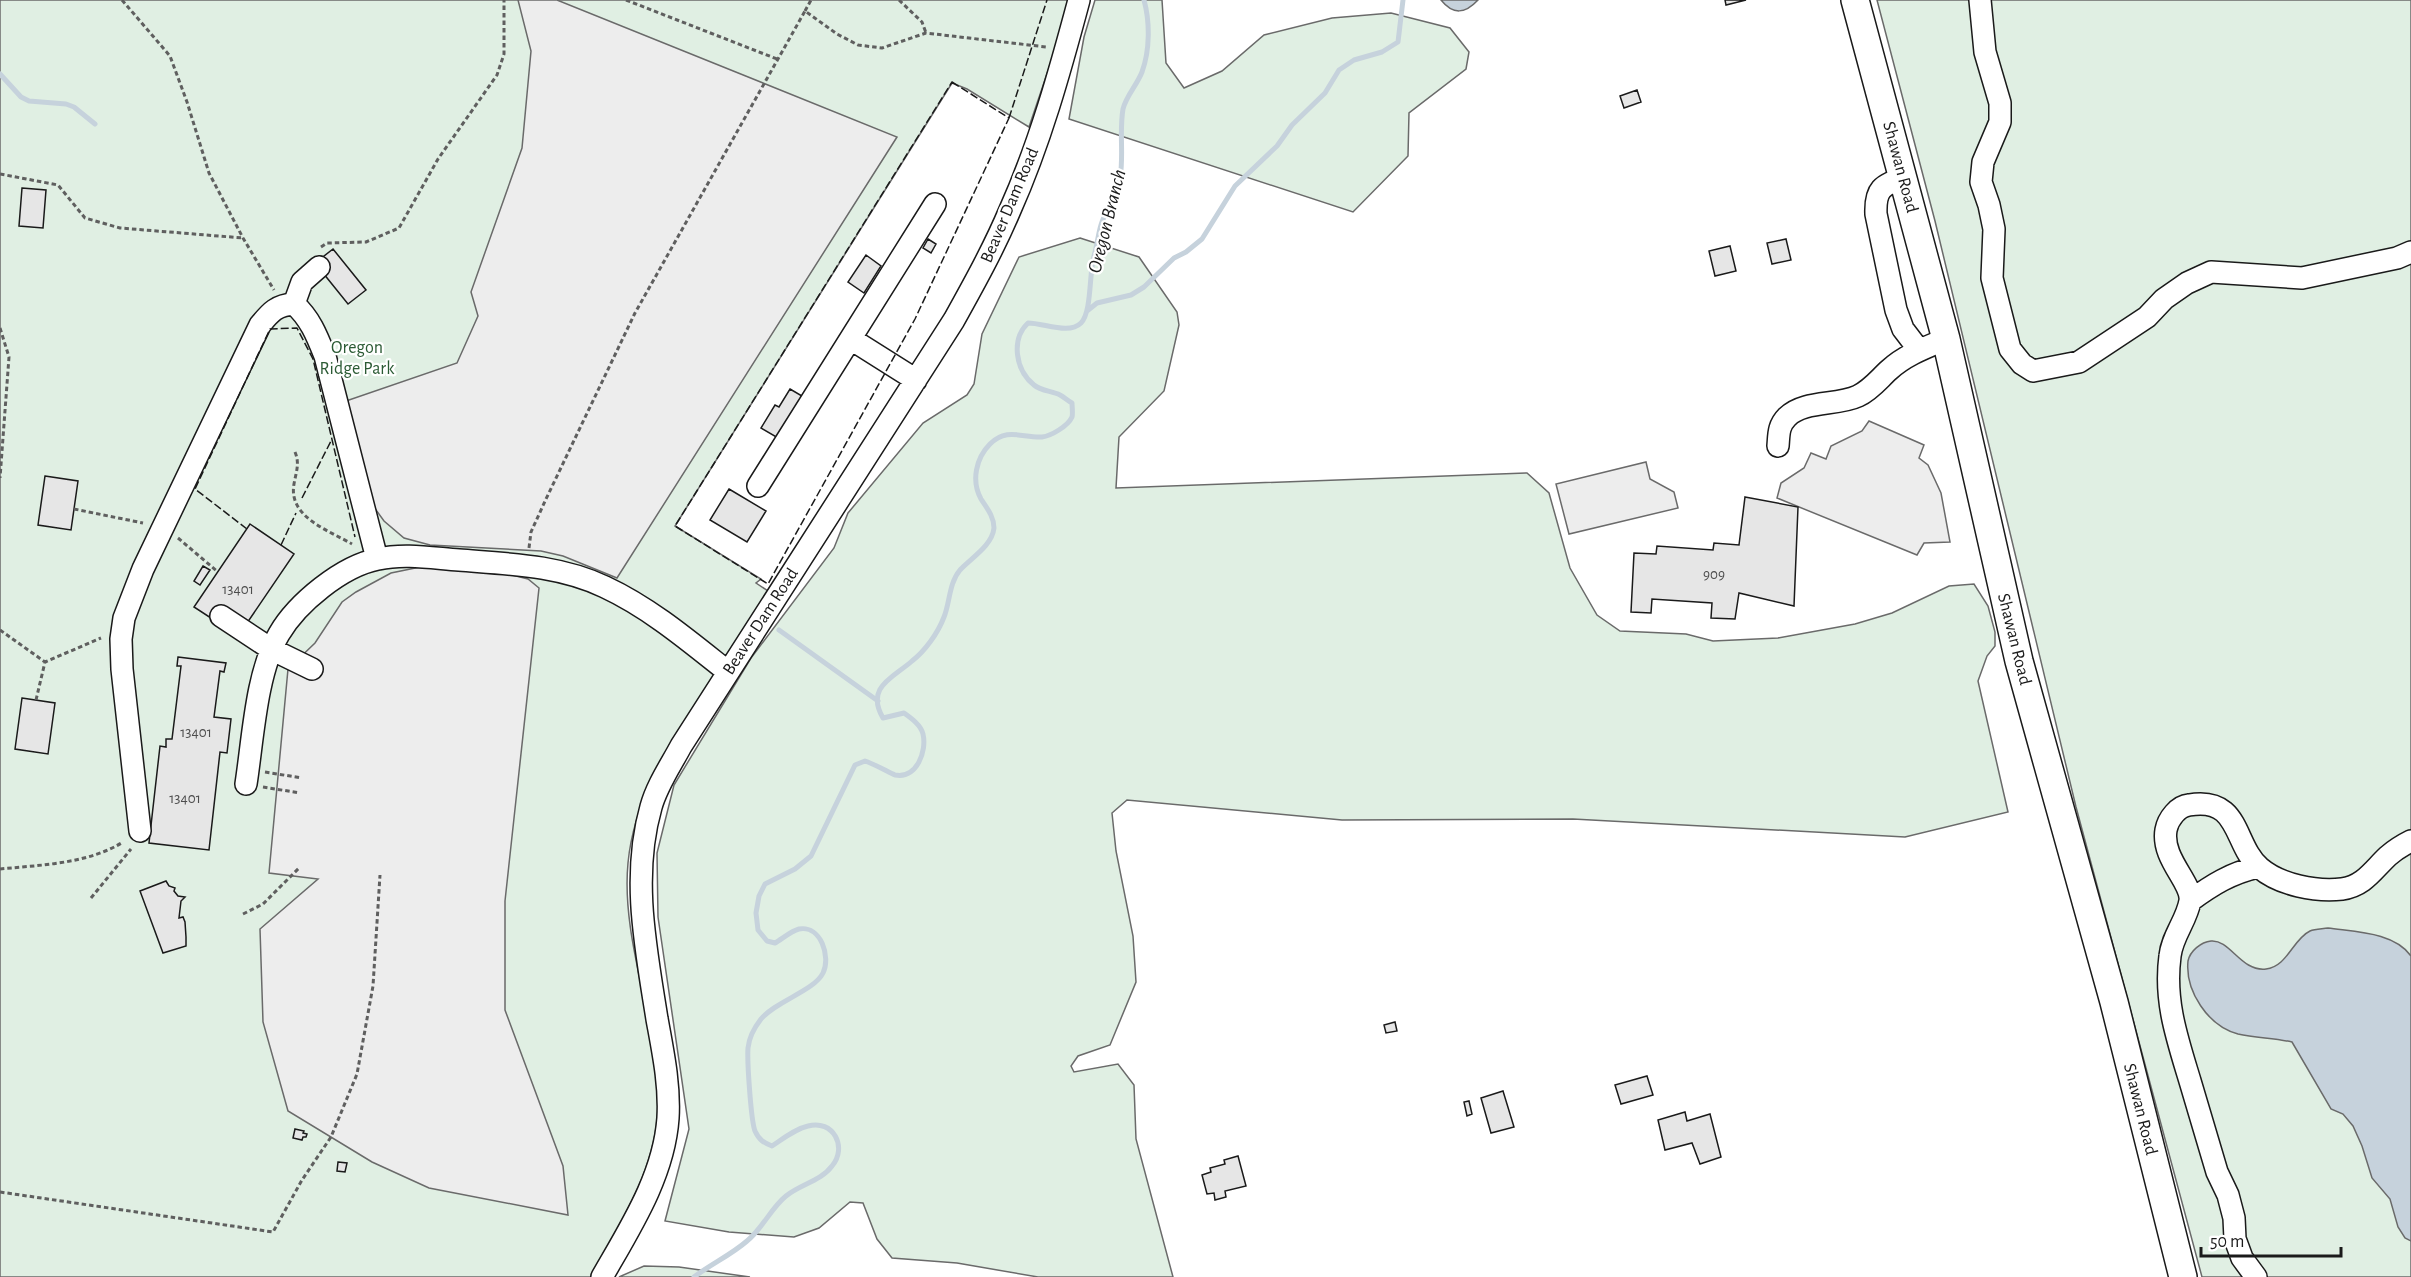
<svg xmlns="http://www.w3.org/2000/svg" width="2411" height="1277" font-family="'Alegreya Sans',sans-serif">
  <rect width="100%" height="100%" fill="#fff"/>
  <path fill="#e0efe3" stroke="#6a6a6a" stroke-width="1.5" d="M0 0H1068L1056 47 1029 127 967 89 952 83 675 526 761 579 756 583 768 591C747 625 725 658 704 691 670 744 634 798 628 863 620 947 665 1037 657 1119 652 1176 617 1228 591 1277H0Z
    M1095 0H1162L1166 63 1184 88 1222 71 1264 35 1332 18 1391 13 1450 28 1469 52 1466 69 1409 113 1408 156 1353 212 1069 119 1084 37Z
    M1877 0H2411V1277H2202L2076 807 1935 221Z
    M1080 238 1139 257 1177 312 1179 325 1164 391 1119 437 1116 488 1527 473 1549 493 1570 568 1597 615 1620 631 1686 634 1713 641 1778 638 1855 624 1892 613 1949 586 1974 584 1988 606 1995 632V646L1987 656 1978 681 2008 812 1905 837 1573 819 1342 820 1127 800 1112 813 1116 851 1133 936 1136 982 1110 1045 1078 1056 1071 1066 1074 1072 1118 1064 1134 1085 1136 1139 1173 1277H1038L957 1263 892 1258 877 1239 863 1203 850 1202 819 1228 794 1237 729 1232 665 1221 689 1129 658 917 657 853 674 785 751 658 834 548 848 513 923 423 967 395 974 384 982 334 1019 257Z
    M644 1266 679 1267 750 1277H619Z"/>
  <path fill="#ededed" stroke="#6a6a6a" stroke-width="1.5" d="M518 0H557L897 137 617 578 563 556 541 551 430 545 404 538 384 521 371 503 346 401 457 363 478 316 471 292 522 148 531 51Z
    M1869 421 1924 445 1919 458 1928 465 1941 493 1950 542 1924 543 1917 555 1777 498 1781 483 1804 468 1811 453 1826 459 1831 446 1862 431Z
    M1646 462 1650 479 1674 492 1678 508 1569 534 1556 484Z
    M425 566 500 572 528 579 539 588 505 901V1010L563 1166 568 1215 429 1188 372 1162 288 1111 263 1022 260 929 318 879 269 873 288 669 315 643 342 602 356 592 391 573Z"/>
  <path fill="#c6d2dc" stroke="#6a6a6a" stroke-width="1.5" d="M1441 0H1478C1465 14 1453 15 1441 0Z
    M2328 928C2355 932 2394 932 2411 956V1241L2405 1238 2398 1227 2390 1199 2372 1178 2362 1146 2353 1126 2343 1114 2331 1109 2292 1042C2274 1038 2256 1038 2238 1034 2208 1026 2185 991 2188 961 2190 951 2201 942 2211 941 2230 939 2241 972 2266 969 2287 967 2293 939 2310 931 2315 929 2322 929 2328 928Z"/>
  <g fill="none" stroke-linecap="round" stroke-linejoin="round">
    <path stroke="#c6d2dc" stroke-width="5" d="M0 74 21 97 29 101 66 104 74 107 95 124
      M1087 311 1097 303 1131 295 1144 287 1174 258 1186 252 1202 239 1235 186 1277 146 1292 125 1325 93 1339 70 1354 60 1382 52 1398 42 1403 0
      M779 630 878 701
      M694 1277C711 1264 731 1255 747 1241 763 1228 771 1208 786 1196 801 1184 821 1181 832 1166 848 1147 833 1119 808 1126 795 1129 784 1138 772 1146 764 1143 759 1140 755 1131 751 1121 747 1061 748 1048 749 1038 754 1028 761 1019 776 1001 814 991 823 973 831 957 821 925 799 929 791 931 782 939 775 943L767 941 758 930 756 913 759 896 765 884 795 869 811 856 855 765 865 761C874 764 890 773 895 775 917 779 927 751 923 734 921 725 911 718 904 713L883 718C865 687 893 678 912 661 925 651 938 633 944 617 950 602 949 583 960 570 971 558 992 546 994 528 994 516 986 507 981 499 971 481 976 458 990 444 1007 427 1022 438 1042 437 1051 436 1068 426 1072 417 1073 414 1072 407 1072 403 1068 401 1064 397 1060 395 1052 391 1041 391 1034 385 1015 370 1011 339 1028 323 1044 323 1069 335 1081 323 1092 312 1089 272 1094 256 1097 246 1098 235 1101 225 1106 208 1118 196 1120 178 1124 156 1119 132 1123 109 1126 96 1137 85 1142 72 1150 50 1150 22 1144 0"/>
  </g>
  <path fill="#e6e6e6" stroke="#1a1a1a" stroke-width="1.5" d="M1725 0H1746L1726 5Z
    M1637 90 1641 102 1624 108 1620 96Z
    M22 188 46 190 43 228 19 226Z
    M928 239 936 244 931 253 923 248Z
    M1786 239 1791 260 1772 264 1767 243Z
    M1730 246 1736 271 1715 276 1709 251Z
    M333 249 366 290 348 304 315 263Z
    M866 255 881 266 864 293 848 282Z
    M790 389 802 396 778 438 761 428 775 405 779 407Z
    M45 476 78 481 71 530 38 525Z
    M729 489 766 511 747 542 710 520Z
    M1745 497 1798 507 1794 606 1739 593 1735 619 1711 618 1712 603 1652 599 1651 613 1631 612 1634 553 1656 554 1657 546 1713 550 1714 543 1739 545Z
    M250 524 294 554 245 626 217 622 194 607Z
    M203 566 210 570 200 585 194 581Z
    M178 657 226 663 224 672 220 671 214 717 231 719 227 753 220 752 209 850 149 843 160 746 166 747V739H172L181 666H177Z
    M22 698 55 703 48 754 15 749Z
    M166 881 169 886 175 888 174 891 178 896 185 897 181 901 179 918 183 917 185 922 186 937V946L163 953 140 891Z
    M1395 1022 1397 1031 1386 1033 1384 1025Z
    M1647 1076 1653 1095 1621 1104 1615 1085Z
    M1503 1091 1514 1127 1491 1133 1481 1098Z
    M1469 1101 1472 1114 1467 1116 1464 1102Z
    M1685 1112 1687 1121 1710 1114 1721 1157 1700 1164 1692 1143 1665 1150 1658 1120Z
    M295 1129 304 1131 303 1133 307 1134 306 1137H303L302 1140 293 1138Z
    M1238 1156 1246 1186 1225 1191 1226 1197 1215 1200 1214 1193 1207 1194 1202 1175 1211 1172 1210 1168 1225 1164 1224 1160Z
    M338 1162 347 1163 345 1172 337 1171Z"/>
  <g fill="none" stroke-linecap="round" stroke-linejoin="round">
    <g stroke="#1a1a1a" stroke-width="24">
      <path id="minor" d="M1980 0 1985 52 2000 103V122L1983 162 1981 182 1989 205 1994 229 1992 278 2010 349 2022 364 2033 371 2079 362 2147 317 2164 299 2187 283 2211 272 2302 278 2397 258 2411 252
        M1904 178C1882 185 1875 189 1876 214L1896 310 1903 329 1919 350
        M294 304 302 282 319 267
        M851 339 916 380
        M1778 446C1779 435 1778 426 1787 417 1804 400 1837 406 1858 396 1871 390 1879 379 1889 370 1905 355 1927 347 1946 339
        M758 486 935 204
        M221 616 271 649 312 669
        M246 784C253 739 256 673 279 634 297 603 342 566 378 559 404 553 432 558 459 560 508 564 559 565 605 587 650 608 689 641 728 672
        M140 831 122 669 121 639 124 618 143 569 260 325C270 313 276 305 294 304 310 318 317 336 325 356L377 559
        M2190 901C2212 885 2231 873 2258 867
        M602 1277C630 1228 664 1176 668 1118 670 1085 663 1052 657 1019 646 949 631 877 651 807 657 785 671 765 681 746L954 320C974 284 994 248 1010 210 1040 143 1060 71 1079 0
        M2256 1277 2242 1258 2235 1239 2234 1218 2228 1195 2217 1172C2208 1141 2199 1111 2190 1081 2177 1038 2164 1001 2170 956 2172 936 2187 920 2190 901 2193 883 2161 859 2166 830 2168 819 2178 806 2189 805 2241 796 2233 845 2260 868 2280 885 2316 892 2342 889 2364 886 2373 870 2388 856 2395 850 2403 845 2411 841"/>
    </g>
    <g stroke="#1a1a1a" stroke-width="30">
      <path id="major" d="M1855 0 1946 339 2019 661 2114 1002 2183 1277"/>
    </g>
    <path stroke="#5f5f5f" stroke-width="3" stroke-dasharray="4.5 3" stroke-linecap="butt" d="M122 0 170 56 187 102 209 173 243 238 274 290
      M626 0 777 59
      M899 0 922 22 926 33
      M805 11 811 0
      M0 174 58 185 85 218 120 228 243 238
      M321 247 327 243 366 242 399 228 438 159 497 75 504 54V0
      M0 328 9 357 0 478
      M295 452C300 464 296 472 294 484 288 517 328 530 352 544
      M74 509 143 523
      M178 538 218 572
      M529 548 531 532 546 499 635 313 805 11 837 34 858 45 882 48 926 33 1046 47
      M0 630 45 662
      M36 700 45 662 101 638
      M265 772 302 778
      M263 787 300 793
      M0 869C40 865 88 864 123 842
      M91 898 131 849
      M243 914 263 904 300 867
      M0 1192 273 1232 302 1180 331 1137 357 1074 373 986 380 875"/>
    <use href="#minor" stroke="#fff" stroke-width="21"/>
    <use href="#major" stroke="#fff" stroke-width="27"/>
    <path stroke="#1a1a1a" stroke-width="1.5" stroke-dasharray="8 3" stroke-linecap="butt" d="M952 82 1009 118 915 319 768 584 675 526Z
      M1009 118 1047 0
      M302 498 332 439
      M247 529 195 489 270 329 297 328 313 359 355 537
      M281 545 296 513"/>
  </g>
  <g text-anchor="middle" stroke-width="4.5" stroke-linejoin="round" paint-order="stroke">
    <g font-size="15" fill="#4d4d4d">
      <text x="1714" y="579">909</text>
      <text x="238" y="594">13401</text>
      <text x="196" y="737">13401</text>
      <text x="185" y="803">13401</text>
    </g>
    <g font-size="18" fill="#1a1a1a" stroke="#fff">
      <text transform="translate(1901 167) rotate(75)" y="6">Shawan Road</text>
      <text transform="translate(1009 205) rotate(-67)" y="6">Beaver Dam Road</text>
      <text transform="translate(760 621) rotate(-57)" y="6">Beaver Dam Road</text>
      <text transform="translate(2015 639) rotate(76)" y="6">Shawan Road</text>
      <text transform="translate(2141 1109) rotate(76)" y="6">Shawan Road</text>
    </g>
    <g font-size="18" fill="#2b5a34" stroke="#fff">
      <text x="357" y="353">Oregon<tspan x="357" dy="21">Ridge Park</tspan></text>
    </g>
    <g font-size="20" font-style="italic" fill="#1a1a1a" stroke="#fff">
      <text transform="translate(1106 221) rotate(-76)" y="7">Oregon Branch</text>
    </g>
  </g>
  <path d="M2201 1247v9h140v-9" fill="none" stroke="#1a1a1a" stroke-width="3"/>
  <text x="2210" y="1247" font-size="18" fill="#1a1a1a" stroke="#ffffff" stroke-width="4.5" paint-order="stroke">50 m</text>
</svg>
